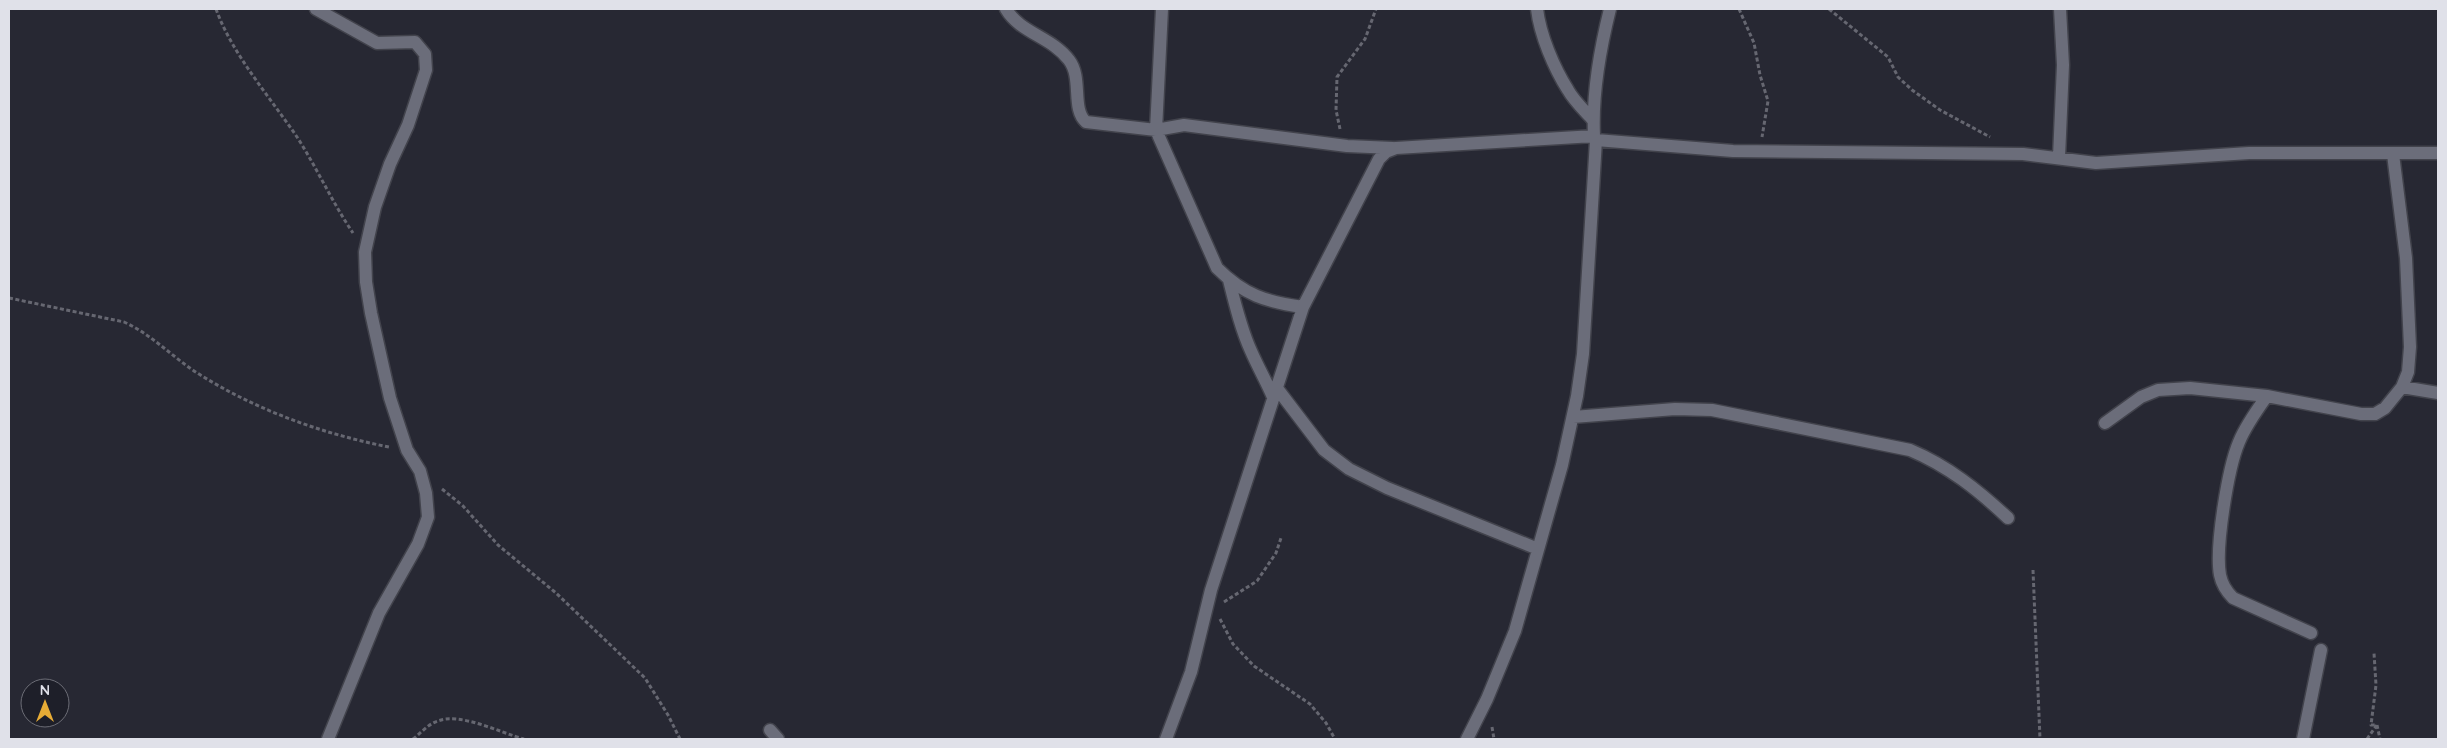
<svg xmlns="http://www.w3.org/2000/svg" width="2447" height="748" font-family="Quicksand,sans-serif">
  <rect width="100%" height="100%" fill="#272833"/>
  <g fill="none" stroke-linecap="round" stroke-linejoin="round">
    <g stroke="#42434c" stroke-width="15">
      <path id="street" d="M316 9 377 43 415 42 425 54 426 70 408 125 390 164 375 207 365 252 366 282 371 313 390 398 407 450 420 471 426 493 428 517 418 544 379 613 328 739
        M1006 9C1020 33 1052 37 1069 60 1083 78 1071 109 1086 122L1156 130 1184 125 1347 146 1393 148
        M1162 9 1156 130 1217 268C1244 295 1266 302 1303 307
        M1537 9C1540 35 1554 68 1568 90 1574 101 1585 111 1593 120
        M1594 136C1592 94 1600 49 1610 9
        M2059 157 2063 65 2060 9
        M1229 280C1235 304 1241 329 1251 351 1258 367 1266 381 1273 397
        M1276 387 1324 450 1349 469 1387 488 1538 549
        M2402 387 2438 393
        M2267 396C2257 410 2246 425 2239 442 2228 468 2215 547 2220 575 2222 585 2226 591 2233 598L2311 633
        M1573 417 1675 409 1712 410 1910 450C1948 466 1978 490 2008 518
        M2105 423 2141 397 2158 390 2190 388 2267 396 2361 414H2375L2385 408 2402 387 2408 372 2410 347 2406 258 2393 154
        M770 730 778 739
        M1166 739 1191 672 1211 590 1303 307 1379 159 1386 152 1396 148 1594 136 1596 140 1733 151 2023 154 2096 163 2249 153H2438
        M1467 739 1487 699 1515 631 1562 465 1577 396 1583 354 1596 140
        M2303 739 2321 650"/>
    </g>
    <path stroke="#666771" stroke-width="3" stroke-dasharray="4 2.5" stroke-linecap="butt" d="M216 9C232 54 270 97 297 137 317 168 332 202 353 233
      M1739 9 1754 43 1760 75 1768 101 1762 137
      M1829 9 1888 57 1898 77 1912 90 1940 110 1990 137
      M1340 129 1336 110 1337 77 1365 39 1376 9
      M9 298 124 322C153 335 174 359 202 376 259 411 323 434 389 447
      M442 489 463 506 498 545 556 593 645 678 668 715 680 739
      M2033 570 2040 739
      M1224 602 1257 581 1276 553 1281 538
      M1220 619 1233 644 1254 666 1310 704 1326 723 1335 739
      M2377 725 2380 739
      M1492 727 1494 739
      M413 739C421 733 428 724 438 721 460 712 501 733 524 739
      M2367 739 2377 725H2371L2376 685 2374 653"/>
    <use href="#street" stroke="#6b6d7a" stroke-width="12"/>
  </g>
  <rect width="2447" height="748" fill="none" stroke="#e0e1e9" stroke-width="20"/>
  <g transform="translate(45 703)"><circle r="24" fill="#1e1f29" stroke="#6c6d76"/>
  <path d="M0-4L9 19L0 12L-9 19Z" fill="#e7ac36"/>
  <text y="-8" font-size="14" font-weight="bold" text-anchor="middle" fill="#e0e1e9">N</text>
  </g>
</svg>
